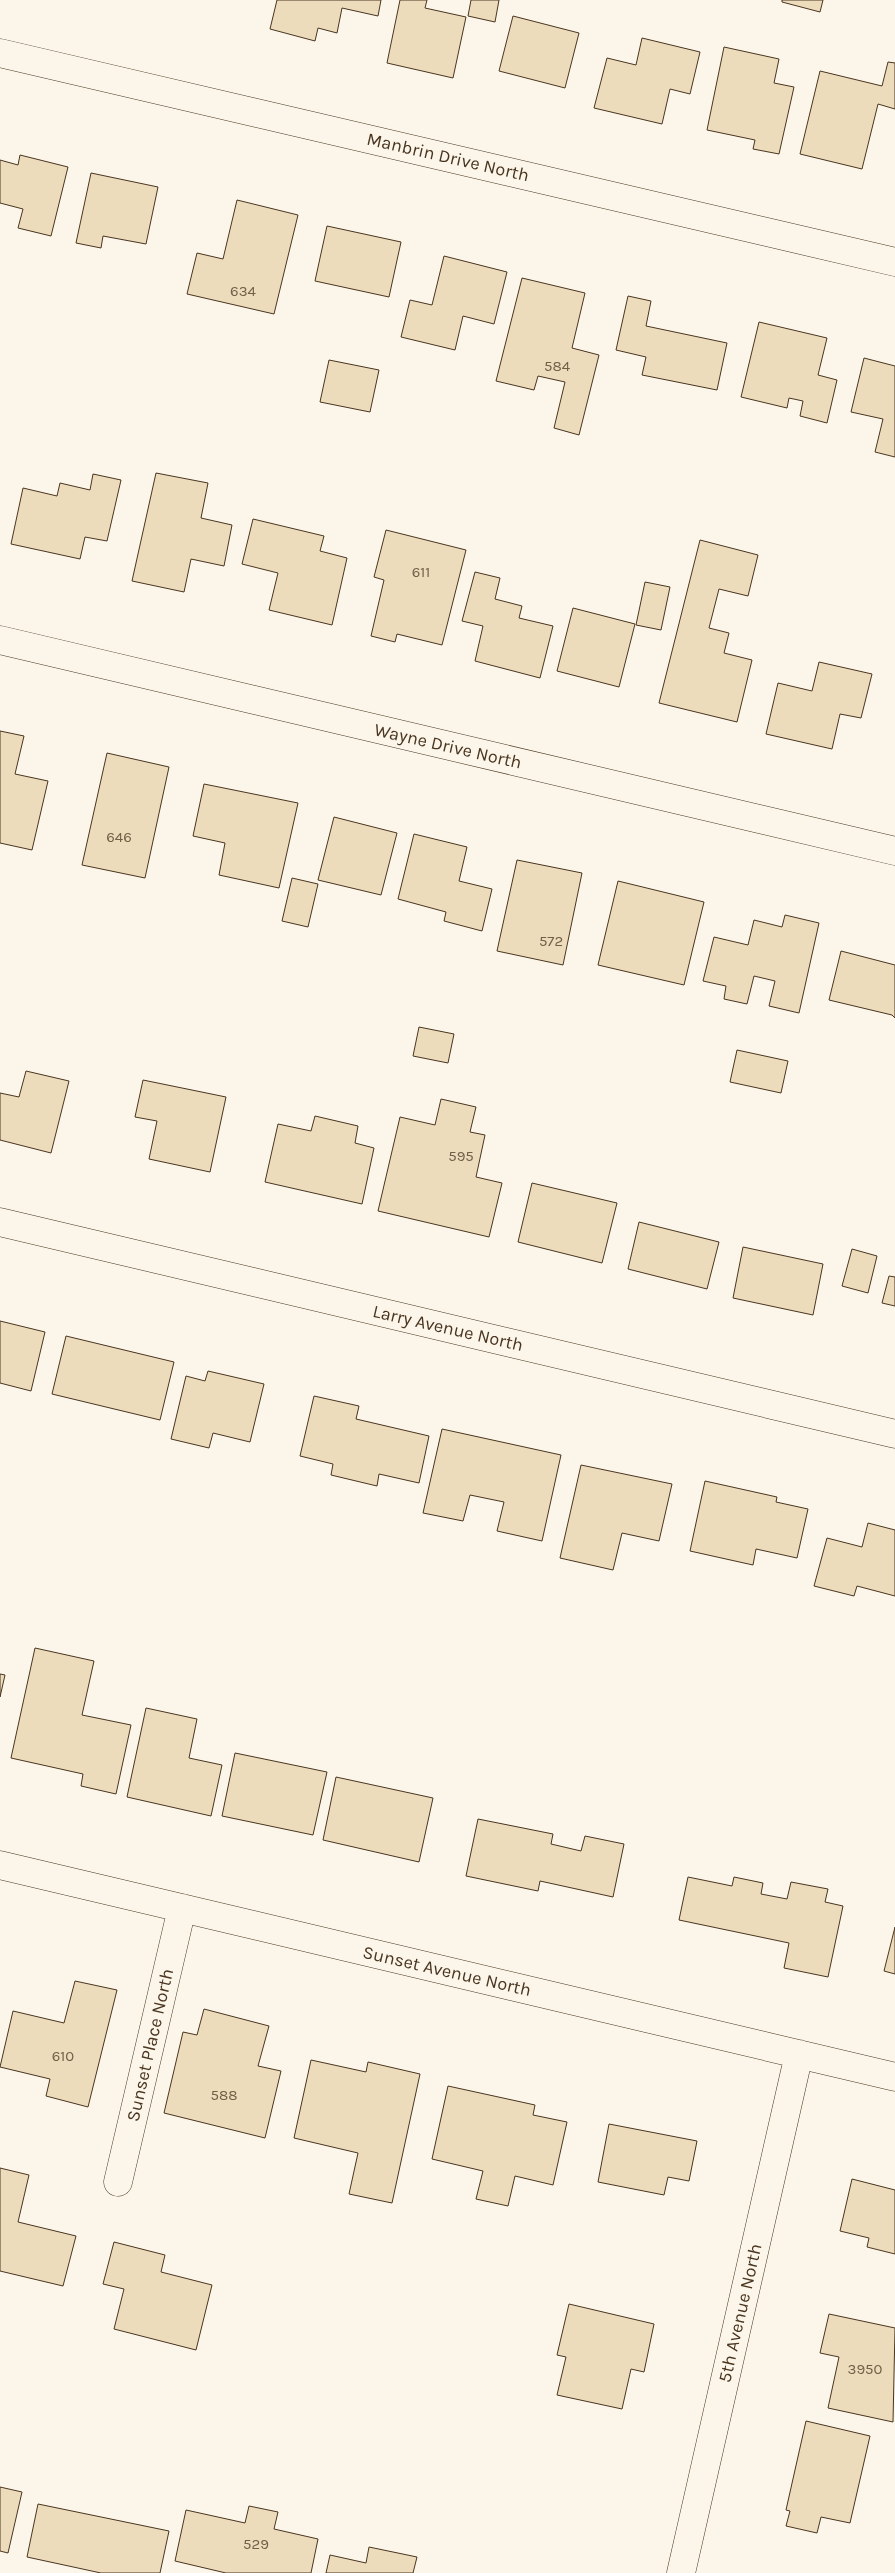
<svg xmlns="http://www.w3.org/2000/svg" width="895" height="2573" font-family="Karla,sans-serif">
  <rect width="100%" height="100%" fill="#fbf6e9"/>
  <path fill="#ecdcbc" stroke="#4a3520" d="M277 0H381L378 16 342 8 337 33 318 28 315 41 270 29Z
    M400 0H427L425 8 466 17 453 78 387 63Z
    M471 0H499L495 22 468 16Z
    M782 0H823L820 12 782 2Z
    M513 16 579 33 565 88 499 71Z
    M642 38 700 52 690 94 670 89 662 124 594 108 607 58 636 65Z
    M724 47 779 59 774 83 794 87 779 154 753 149 755 140 707 130Z
    M888 62 895 63V109L878 104 862 169 800 154 820 71 882 86Z
    M20 155 68 167 51 236 18 228 23 209 0 203V160L18 165Z
    M91 173 158 187 146 244 103 236 101 248 76 243Z
    M237 200 298 215 274 314 187 294 197 253 223 259Z
    M327 226 401 242 389 297 315 281Z
    M444 256 507 272 494 324 463 316 455 350 401 337 410 300 432 305Z
    M522 278 585 293 572 348 599 355 579 435 554 428 565 382 538 376 534 390 496 381Z
    M628 296 651 301 646 326 727 343 717 390 642 375 646 357 616 350Z
    M759 322 827 338 818 375 837 380 827 423 800 416 803 401 789 398 787 408 741 397Z
    M864 358 895 366V457L875 452 883 419 851 412Z
    M329 360 379 370 370 412 320 402Z
    M156 473 208 483 201 518 232 525 224 566 191 559 184 592 132 581Z
    M93 474 121 480 107 541 85 537 80 559 11 544 23 488 57 496 60 483 90 490Z
    M253 519 324 536 320 551 347 558 332 625 269 610 278 573 242 564Z
    M386 530 466 550 442 645 397 634 395 642 371 636 384 580 374 577Z
    M700 540 758 555 748 596 719 589 709 628 729 633 724 653 752 660 737 722 659 703Z
    M475 572 500 578 495 599 522 606 519 618 553 626 540 678 475 661 483 626 462 621Z
    M645 582 670 587 661 630 636 625Z
    M573 608 635 624 619 687 557 671Z
    M819 662 872 674 861 718 840 714 832 749 766 734 778 683 812 691Z
    M0 731 24 736 15 774 48 781 32 850 0 843Z
    M107 753 169 767 145 878 82 865Z
    M204 784 298 803 279 888 219 875 225 843 193 836Z
    M334 817 397 833 381 895 318 880Z
    M414 834 467 847 459 881 492 889 482 931 444 921 446 912 398 899Z
    M517 860 582 873 563 965 497 951Z
    M292 878 318 884 308 927 282 921Z
    M618 881 704 902 684 985 598 965Z
    M785 915 819 923 799 1013 769 1006 775 981 754 976 747 1004 724 999 726 986 703 981 714 937 748 945 754 920 782 927Z
    M841 951 895 965V1018L892 1015 829 1000Z
    M419 1027 454 1034 448 1063 413 1056Z
    M737 1050 788 1061 781 1093 730 1082Z
    M26 1071 69 1081 51 1153 0 1140V1093L19 1097Z
    M143 1080 226 1097 210 1172 149 1159 157 1121 135 1117Z
    M441 1099 476 1107 470 1132 485 1135 476 1177 502 1183 489 1237 378 1211 400 1117 435 1125Z
    M315 1116 358 1126 355 1143 374 1148 362 1204 265 1182 278 1124 311 1131Z
    M532 1183 617 1203 602 1263 518 1242Z
    M639 1222 719 1242 707 1289 628 1269Z
    M743 1247 823 1264 813 1315 733 1298Z
    M852 1249 877 1256 868 1293 842 1286Z
    M889 1276 895 1277V1306L882 1303Z
    M0 1321 45 1332 31 1391 0 1383Z
    M66 1336 174 1362 160 1420 52 1394Z
    M208 1371 264 1384 250 1442 213 1433 209 1448 171 1439 186 1376 205 1381Z
    M314 1396 359 1406 356 1419 429 1436 419 1483 379 1474 377 1486 331 1475 333 1464 300 1456Z
    M442 1429 561 1455 542 1541 497 1531 504 1502 470 1495 463 1521 423 1513Z
    M581 1465 672 1484 659 1541 622 1533 613 1570 560 1558Z
    M705 1481 777 1497 776 1502 808 1509 797 1558 756 1549 753 1565 690 1551Z
    M868 1523 895 1530V1596L857 1586 854 1596 814 1586 827 1538 862 1547Z
    M35 1648 94 1661 82 1715 131 1725 116 1794 81 1786 83 1774 11 1758Z
    M0 1674 5 1675 0 1697Z
    M146 1708 197 1719 189 1758 222 1765 211 1816 127 1797Z
    M235 1753 327 1772 313 1835 222 1816Z
    M336 1777 433 1798 419 1862 323 1840Z
    M478 1819 553 1834 551 1844 581 1851 585 1836 624 1844 613 1897 540 1881 538 1891 466 1876Z
    M688 1877 732 1886 734 1877 763 1883 761 1894 787 1899 791 1882 828 1889 825 1902 843 1906 828 1977 784 1968 789 1943 679 1920Z
    M895 1927V1974L884 1971Z
    M75 1981 117 1990 88 2107 46 2096 50 2079 0 2067 13 2011 64 2023Z
    M204 2009 269 2026 258 2066 281 2071 265 2138 164 2113 183 2032 197 2035Z
    M311 2060 366 2072 368 2062 420 2074 392 2203 349 2194 358 2153 294 2138Z
    M448 2086 535 2105 533 2115 567 2122 553 2185 515 2176 508 2206 476 2199 483 2171 432 2159Z
    M609 2124 697 2141 689 2181 668 2177 664 2195 598 2182Z
    M0 2168 29 2175 18 2222 76 2236 63 2286 0 2271Z
    M852 2179 895 2190V2254L867 2247 869 2238 840 2231Z
    M114 2242 165 2255 161 2272 212 2285 196 2350 114 2329 124 2289 103 2284Z
    M569 2304 654 2324 644 2372 631 2369 622 2409 557 2395 566 2357 557 2355Z
    M829 2314 895 2328 893 2422 828 2408 839 2357 820 2353Z
    M806 2421 870 2436 850 2523 821 2517 817 2533 786 2526 790 2511 786 2510Z
    M0 2487 22 2492 8 2553 0 2551Z
    M38 2504 169 2531 160 2573H101L27 2557Z
    M249 2506 278 2512 274 2529 318 2539 311 2573H226L175 2561 186 2510 245 2523Z
    M369 2547 417 2557 413 2573H326L330 2555 366 2563Z"/>
  <g fill="none" stroke-linecap="round" stroke-linejoin="round">
    <g stroke="#4a3520" stroke-width="29">
      <path id="street" d="M0 53 895 262
        M0 640 895 851
        M0 1222 895 1434
        M0 1865 895 2077
        M118 2182 182 1908
        M681 2573 799 2054"/>
    </g>
    <use href="#street" stroke="#fbf6e9" stroke-width="28"/>
  </g>
  <g text-anchor="middle" stroke-width="4" stroke-linejoin="round" paint-order="stroke">
    <g font-size="15" fill="#725f47">
      <text x="243" y="296">634</text>
      <text x="557" y="371">584</text>
      <text x="421" y="577">611</text>
      <text x="119" y="842">646</text>
      <text x="551" y="946">572</text>
      <text x="461" y="1161">595</text>
      <text x="63" y="2061">610</text>
      <text x="224" y="2100">588</text>
      <text x="865" y="2374">3950</text>
      <text x="256" y="2549">529</text>
    </g>
    <g font-size="18" fill="#4a3520" stroke="#fbf6e9">
      <text transform="translate(448 157) rotate(13)" y="6">Manbrin Drive North</text>
      <text transform="translate(448 746) rotate(13)" y="6">Wayne Drive North</text>
      <text transform="translate(448 1328) rotate(13)" y="6">Larry Avenue North</text>
      <text transform="translate(447 1971) rotate(13)" y="6">Sunset Avenue North</text>
      <text transform="translate(150 2045) rotate(-77)" y="6">Sunset Place North</text>
      <text transform="translate(740 2313) rotate(-77)" y="6">5th Avenue North</text>
    </g>
  </g>
</svg>
